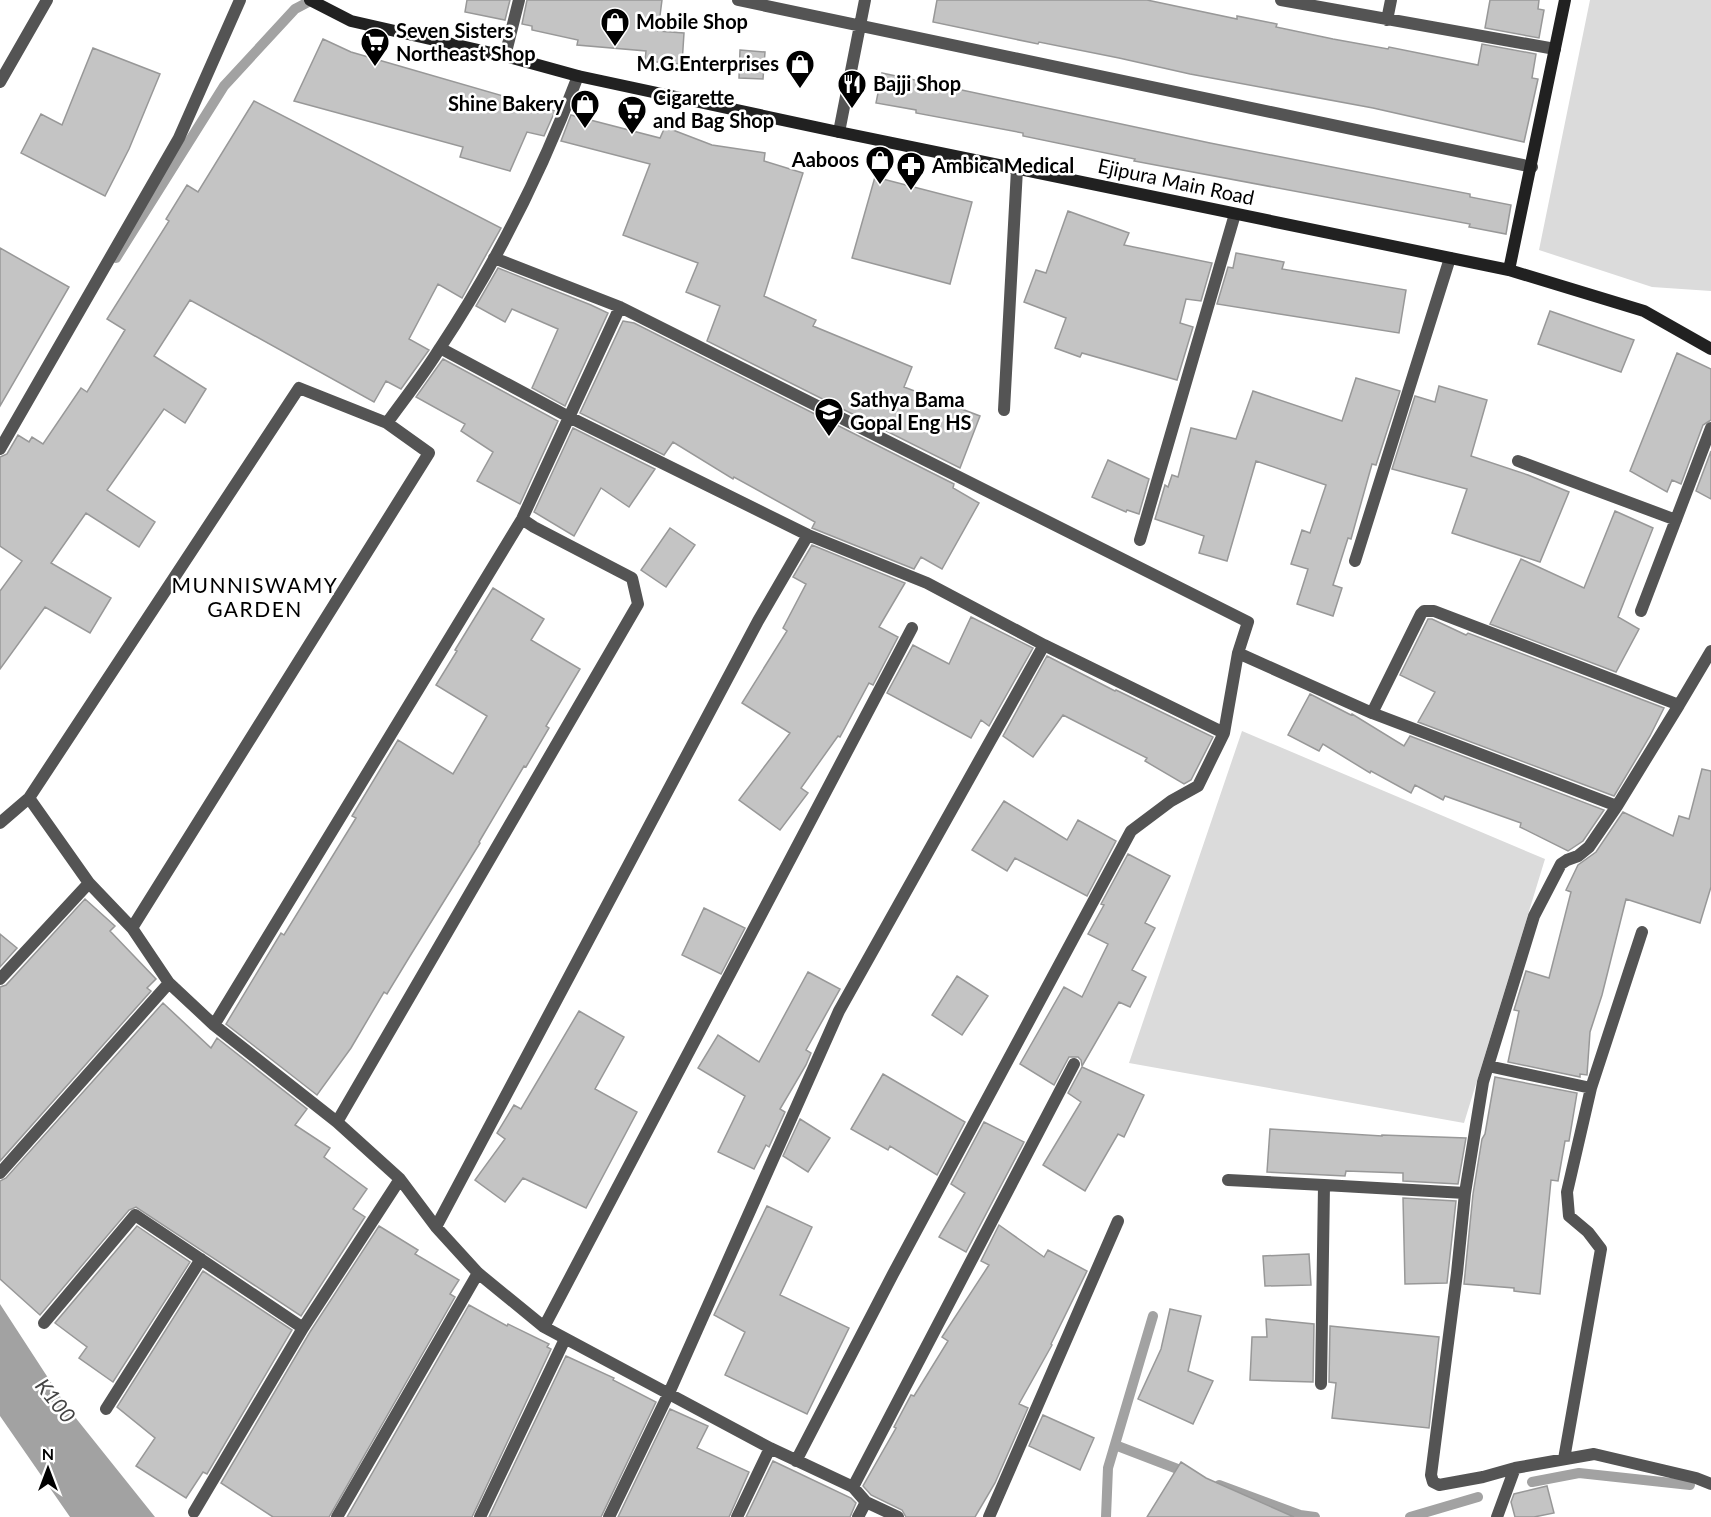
<svg xmlns="http://www.w3.org/2000/svg" width="1711" height="1517" font-family="Lato,sans-serif">
  <rect width="100%" height="100%" fill="#fff"/>
  <path fill="#dbdbdb" d="M1590 0H1711V291L1652 287 1539 250Z
    M1242 731 1545 859 1464 1123 1129 1063Z"/>
  <path fill="#a2a2a2" d="M0 1304 67 1407 155 1517H70L0 1416Z"/>
  <g fill="none" stroke-linecap="round" stroke-linejoin="round">
    <path stroke="#a2a2a2" stroke-width="10" d="M116 258 224 86 295 9 312 0
      M1115 1445 1188 1473
      M1532 1482 1579 1473 1690 1485
      M1219 1485 1300 1515 1315 1517
      M1106 1517 1108 1468 1153 1316
      M1410 1517 1478 1497"/>
  </g>
  <path fill="#c4c4c4" stroke="#989898" stroke-width="1.5" d="M467 0H510L505 20 465 12Z
    M527 0H662L658 31 684 33 682 64 645 61 646 51 577 45 578 40 532 30V26L522 24Z
    M937 0H1147L1237 19V16L1277 24 1276 27 1333 39 1388 49 1389 47 1478 65 1482 44 1536 54 1532 78 1538 79 1524 142 1373 108 1190 74 1119 58 1039 42 1038 44 933 22Z
    M1490 0H1539L1538 9 1544 10 1539 38 1485 28Z
    M323 39 351 52 555 111 544 136 527 132 510 171 460 157 463 147 294 101Z
    M93 48 160 74 129 149 105 196 21 153 41 114 62 125Z
    M740 50 765 52 763 79 739 78Z
    M882 73 1210 143 1470 194V197L1511 205 1506 234 1469 227 1470 224 1134 161 1135 159 1023 136V133L916 113V110L876 103Z
    M254 101 501 228 462 298 438 284 409 339 429 350 401 389 386 381 374 402 190 300 154 356 206 389 185 423 164 409 107 490 155 522 139 547 86 513 51 563 111 598 90 633 45 607 0 669V591L22 561 0 546V457L7 454 18 435 29 442 32 437 43 444 81 388 87 392 125 330 107 319 169 221 166 219 187 185 198 192Z
    M571 115 660 138 665 127 712 145 765 153 764 161 803 173 764 296 816 320 813 326 912 367 904 387 980 416 960 468 707 341 720 306 686 292 698 263 623 235 650 164 561 141Z
    M875 177 972 202 950 284 852 258Z
    M1068 211 1129 233 1124 245 1212 263 1201 301 1186 299 1180 323 1193 327 1177 380 1082 353 1080 357 1055 348 1066 318 1024 302 1036 270 1046 273Z
    M0 248 69 287 0 406Z
    M1236 253 1284 262 1282 269 1406 290 1399 333 1217 304 1228 267 1233 268Z
    M498 268 591 305 608 313 565 406 532 388 558 329 512 309 505 322 476 306Z
    M1550 311 1634 340 1621 372 1538 344Z
    M623 321 634 323 954 484 953 488 979 503 942 569 921 557 914 569 812 528 815 522 734 477 733 479 673 442 664 455 580 413Z
    M1677 353 1711 369V420L1703 425 1681 484 1672 480 1667 492 1630 471Z
    M443 359 558 421 520 504 477 481 493 452 461 431 465 424 416 397Z
    M1356 378 1400 391 1376 465 1372 464 1351 539 1348 538 1333 585 1342 588 1333 616 1297 604 1308 569 1291 564 1302 530 1310 533 1326 485 1256 461 1227 561 1199 553 1204 536 1155 519 1165 485 1168 487 1172 475 1178 477 1191 428 1236 439 1253 391 1342 421Z
    M1439 386 1487 400 1471 456 1528 475 1569 492 1540 562 1452 533 1467 489 1392 469 1415 396 1435 402Z
    M573 428 655 469 629 507 601 488 574 536 534 512Z
    M1711 451V499L1696 491Z
    M1108 460 1149 479 1139 514 1127 510 1126 512 1092 497Z
    M1615 511 1653 528 1618 617 1639 629 1616 672 1490 624 1521 559 1584 588Z
    M670 528 695 545 666 587 641 570Z
    M812 545 905 583 879 627 898 637 873 685 869 683 840 737 838 736 801 788 808 793 780 830 739 800 790 733 742 703 787 631 783 628 806 584 793 577Z
    M493 588 544 619 531 640 580 669 546 726 549 728 526 767 524 766 479 842 480 843 410 956 387 994 384 992 351 1048 317 1095 226 1024 281 933 284 935 356 818 352 816 398 740 453 774 487 716 436 685 457 651 455 650Z
    M971 617 1033 648 989 726 981 720 971 738 887 693 913 645 949 664Z
    M1428 619H1432L1466 635 1468 633 1664 708 1650 736 1614 796 1418 722 1435 692 1400 675Z
    M1047 656 1115 691 1116 690 1213 737 1191 780 1184 784 1145 761 1147 758 1063 715 1033 757 1003 736Z
    M1310 694 1351 715 1352 714 1404 746 1410 736 1604 810 1583 841 1568 851 1520 827 1521 823 1445 796 1443 800 1415 785 1411 793 1371 771 1370 773 1323 744 1319 751 1288 735Z
    M1702 769 1711 771V887L1700 923 1626 899 1602 995 1590 1032 1587 1075 1580 1074V1077L1508 1062 1519 1011 1514 1010 1526 971 1549 978 1571 892 1566 890 1578 865 1596 852 1623 812 1673 836 1679 816 1689 819Z
    M1004 801 1067 840 1078 820 1116 841 1087 896 1015 858 1007 871 972 850Z
    M1128 854 1170 876 1145 923 1155 928 1132 970 1146 977 1130 1007 1119 1002 1082 1066 1081 1060 1078 1057H1069L1054 1085 1020 1064 1064 987 1082 997 1108 944 1088 934 1104 905 1101 904Z
    M85 899 115 926 110 931 156 979 147 988 151 991 0 1161V987L6 985Z
    M704 908 745 928 721 974 682 955Z
    M0 934 17 948 0 967Z
    M808 972 840 989 806 1050 811 1053 806 1065 780 1109 785 1112 769 1147 766 1145 754 1169 718 1152 745 1096 698 1068 718 1035 759 1062Z
    M957 976 988 996 962 1035 932 1015Z
    M163 1003 211 1048 217 1038 307 1109 295 1125 330 1148 324 1157 367 1189 353 1209 365 1217 301 1316 136 1207 129 1210 40 1315 0 1279V1181L6 1178Z
    M579 1011 624 1037 595 1089 637 1112 586 1208 523 1178 505 1202 475 1180 505 1139 497 1133 514 1105 521 1109Z
    M1082 1067 1144 1095 1124 1137 1118 1134 1085 1191 1043 1165 1081 1102 1068 1093Z
    M883 1074 965 1122 937 1175 890 1146 888 1150 851 1129Z
    M1495 1077 1577 1093 1569 1141H1565L1558 1181 1551 1180 1540 1294 1514 1291V1288L1464 1284 1473 1194 1482 1139 1485 1134Z
    M800 1119 830 1138 808 1172 783 1156Z
    M984 1122 1024 1142 966 1252 939 1237 965 1193 951 1184Z
    M1270 1129 1382 1136V1135L1466 1138 1458 1184 1403 1181V1173L1346 1171 1345 1176 1267 1172Z
    M1403 1198 1456 1201 1447 1283 1405 1284Z
    M767 1206 812 1227 780 1295 849 1328 807 1414 725 1375 745 1332 714 1315Z
    M999 1225 1044 1257 1048 1250 1087 1271 1051 1344 1052 1345 1019 1404 1028 1408 995 1483 975 1517H906L902 1510 871 1495 863 1486 896 1428 894 1427 911 1395 914 1396 948 1341 942 1337 989 1265 981 1261Z
    M137 1226 190 1262 113 1382 79 1358 87 1347 55 1323Z
    M379 1226 418 1250 415 1254 459 1280 450 1294 455 1297 329 1517H273L221 1483 310 1332Z
    M1309 1254 1311 1285 1265 1286 1263 1256Z
    M203 1271 292 1330 207 1474 203 1472 186 1498 136 1466 155 1438 117 1407Z
    M469 1305 507 1326 508 1324 549 1344 547 1347 551 1349 472 1517H347Z
    M1170 1309 1201 1316 1188 1371 1213 1381 1193 1424 1138 1399 1161 1349Z
    M1266 1319 1314 1324 1313 1382 1250 1380 1252 1337H1267Z
    M1330 1326 1439 1337 1429 1428 1332 1418 1336 1383 1329 1382Z
    M566 1356 614 1378 613 1380 656 1402 601 1517H489Z
    M670 1409 708 1426 697 1448 749 1472 729 1517H618Z
    M1043 1415 1094 1438 1080 1470 1029 1446Z
    M773 1461 851 1498 856 1503 850 1517H746Z
    M1181 1462 1206 1478 1294 1517H1147Z
    M1547 1486 1554 1513 1534 1517H1515L1511 1502 1514 1494Z"/>
  <g fill="none" stroke-linecap="round" stroke-linejoin="round">
    <path stroke="#545454" stroke-width="12" d="M738 0 1532 167
      M1281 0 1555 49
      M1387 20 1391 0
      M505 56 519 0
      M0 82 47 0
      M839 132 865 0
      M494 258 620 307 1248 622 1238 653 1224 733 1198 786 1171 801 1131 831 893 1274 796 1461
      M440 348 569 417 808 535 927 583 1044 645 1224 733
      M1004 410 1017 169
      M0 449 179 138 240 0
      M1518 461 1676 520
      M1140 540 1235 214
      M1355 561 1450 258
      M1641 611 1711 428
      M1238 653 1372 713 1421 614 1424 611H1434L1679 705 1711 651
      M1679 705 1617 806 1589 847 1578 856 1567 860 1561 864 1534 916 1483 1082 1465 1193 1457 1273 1431 1475 1433 1482 1439 1485 1483 1477 1515 1468 1594 1454 1696 1478 1711 1484
      M1372 713 1617 806
      M29 798 89 883 132 928 169 983 214 1025 337 1122 400 1179 436 1227 478 1273 544 1327 770 1448 853 1487 866 1502 898 1517
      M0 823 29 798 299 388 387 423C405 398 424 374 440 348 495 265 543 169 578 76
      M132 928 429 453 387 423
      M0 979 89 883
      M214 1025 522 519 620 307
      M1488 1066 1591 1088
      M337 1122 638 604 632 578 534 527 522 519
      M0 1173 169 983
      M1228 1180 1324 1185 1321 1384
      M1324 1185 1465 1193
      M436 1227 758 621 808 535
      M44 1323 135 1215 303 1328
      M544 1327 912 628
      M106 1409 201 1259
      M1564 1459 1601 1249 1588 1232 1569 1216 1567 1192 1591 1088 1642 932
      M853 1487 1074 1064
      M194 1512 303 1328 400 1179
      M337 1517 478 1273
      M480 1517 565 1339
      M609 1517 669 1393 839 1011 1044 645
      M737 1517 770 1448
      M858 1517 866 1502
      M989 1517 1118 1221
      M1497 1517 1515 1468"/>
    <path stroke="#212121" stroke-width="12" d="M310 0 351 21 505 56 578 76 834 131 1509 270 1644 311 1711 349
      M1509 270 1565 0"/>
  </g>
  <defs>
    <g id="shop-pin" transform="scale(1.5)"><path d="M0 17L-7.5 6A9.5 9.5 0 1 1 7.5 6Z" fill="#000" stroke="#fff"/><path d="M-5-2.5h2.3a2.7 3.5 0 0 1 5.4 0H5L5.5 6h-11ZM-1.5-2.5h3a1.5 2.3 0 0 0-3 0Z" fill="#fff"/></g>
    <g id="supermarket-pin" transform="scale(1.5)"><path d="M0 17L-7.5 6A9.5 9.5 0 1 1 7.5 6Z" fill="#000" stroke="#fff"/><path d="M-6-5.5h2.5l.6 2H6L4.5 2H-2.5L-4.4-4H-6ZM-1.5 3.2a1.3 1.3 0 1 0 .1 0ZM3 3.2a1.3 1.3 0 1 0 .1 0Z" fill="#fff"/></g>
    <g id="restaurant-pin" transform="scale(1.5)"><path d="M0 17L-7.5 6A9.5 9.5 0 1 1 7.5 6Z" fill="#000" stroke="#fff"/><path d="M-5-6h1v4h1v-4h1v4h1v-4h1v5L-1.5 .5V6h-2V.5L-5-1ZM5-6V6H3V1.5H1.5Q1.5-4 5-6Z" fill="#fff"/></g>
    <g id="pharmacy-pin" transform="scale(1.5)"><path d="M0 17L-7.5 6A9.5 9.5 0 1 1 7.5 6Z" fill="#000" stroke="#fff"/><path d="M-2-6h4v4h4v4h-4v4h-4v-4h-4v-4h4Z" fill="#fff"/></g>
    <g id="school-pin" transform="scale(1.5)"><path d="M0 17L-7.5 6A9.5 9.5 0 1 1 7.5 6Z" fill="#000" stroke="#fff"/><path d="M0-5L7-2L0 1L-7-2ZM-4 1L0 2.5L4 1V4Q0 6-4 4Z" fill="#fff"/></g>
  </defs>
  <g fill-rule="evenodd">
    <use href="#shop-pin" x="615" y="22"/>
    <use href="#supermarket-pin" x="375" y="42"/>
    <use href="#shop-pin" x="800" y="64"/>
    <use href="#restaurant-pin" x="852" y="84"/>
    <use href="#shop-pin" x="585" y="104"/>
    <use href="#supermarket-pin" x="632" y="110"/>
    <use href="#shop-pin" x="880" y="160"/>
    <use href="#pharmacy-pin" x="911" y="166"/>
    <use href="#school-pin" x="829" y="412"/>
  </g>
  <g text-anchor="middle" stroke-width="5" stroke-linejoin="round" paint-order="stroke">
    <g font-size="20" font-weight="bold" fill="#000" stroke="#fff" text-anchor="start">
      <text x="636" y="29">Mobile Shop</text>
      <text x="396" y="38">Seven Sisters<tspan x="396" dy="23">Northeast Shop</tspan></text>
      <text x="779" y="71" text-anchor="end">M.G.Enterprises</text>
      <text x="873" y="91">Bajji Shop</text>
      <text x="653" y="105">Cigarette<tspan x="653" dy="23">and Bag Shop</tspan></text>
      <text x="564" y="111" text-anchor="end">Shine Bakery</text>
      <text x="859" y="167" text-anchor="end">Aaboos</text>
      <text x="932" y="173">Ambica Medical</text>
      <text x="850" y="407">Sathya Bama<tspan x="850" dy="23">Gopal Eng HS</tspan></text>
    </g>
    <g font-size="20" fill="#000" stroke="#fff">
      <text transform="translate(1176 182) rotate(12)" y="7">Ejipura Main Road</text>
    </g>
    <g font-size="21" letter-spacing="1.5" fill="#000" stroke="#fff">
      <text x="255" y="593">MUNNISWAMY<tspan x="255" dy="24">GARDEN</tspan></text>
    </g>
    <g font-size="21" font-style="italic" fill="#434343" stroke="#fff">
      <text transform="translate(55 1401) rotate(51)" y="7">K100</text>
    </g>
  </g>
  <g transform="translate(48 1469)" stroke="#ffffff" stroke-width="4.5" paint-order="stroke">
  <path d="M0-4.5L10 22L0 15L-10 22Z" fill="#000000"/>
  <text y="-9" font-size="16" font-weight="bold" text-anchor="middle" fill="#000000">N</text>
  </g>
</svg>
